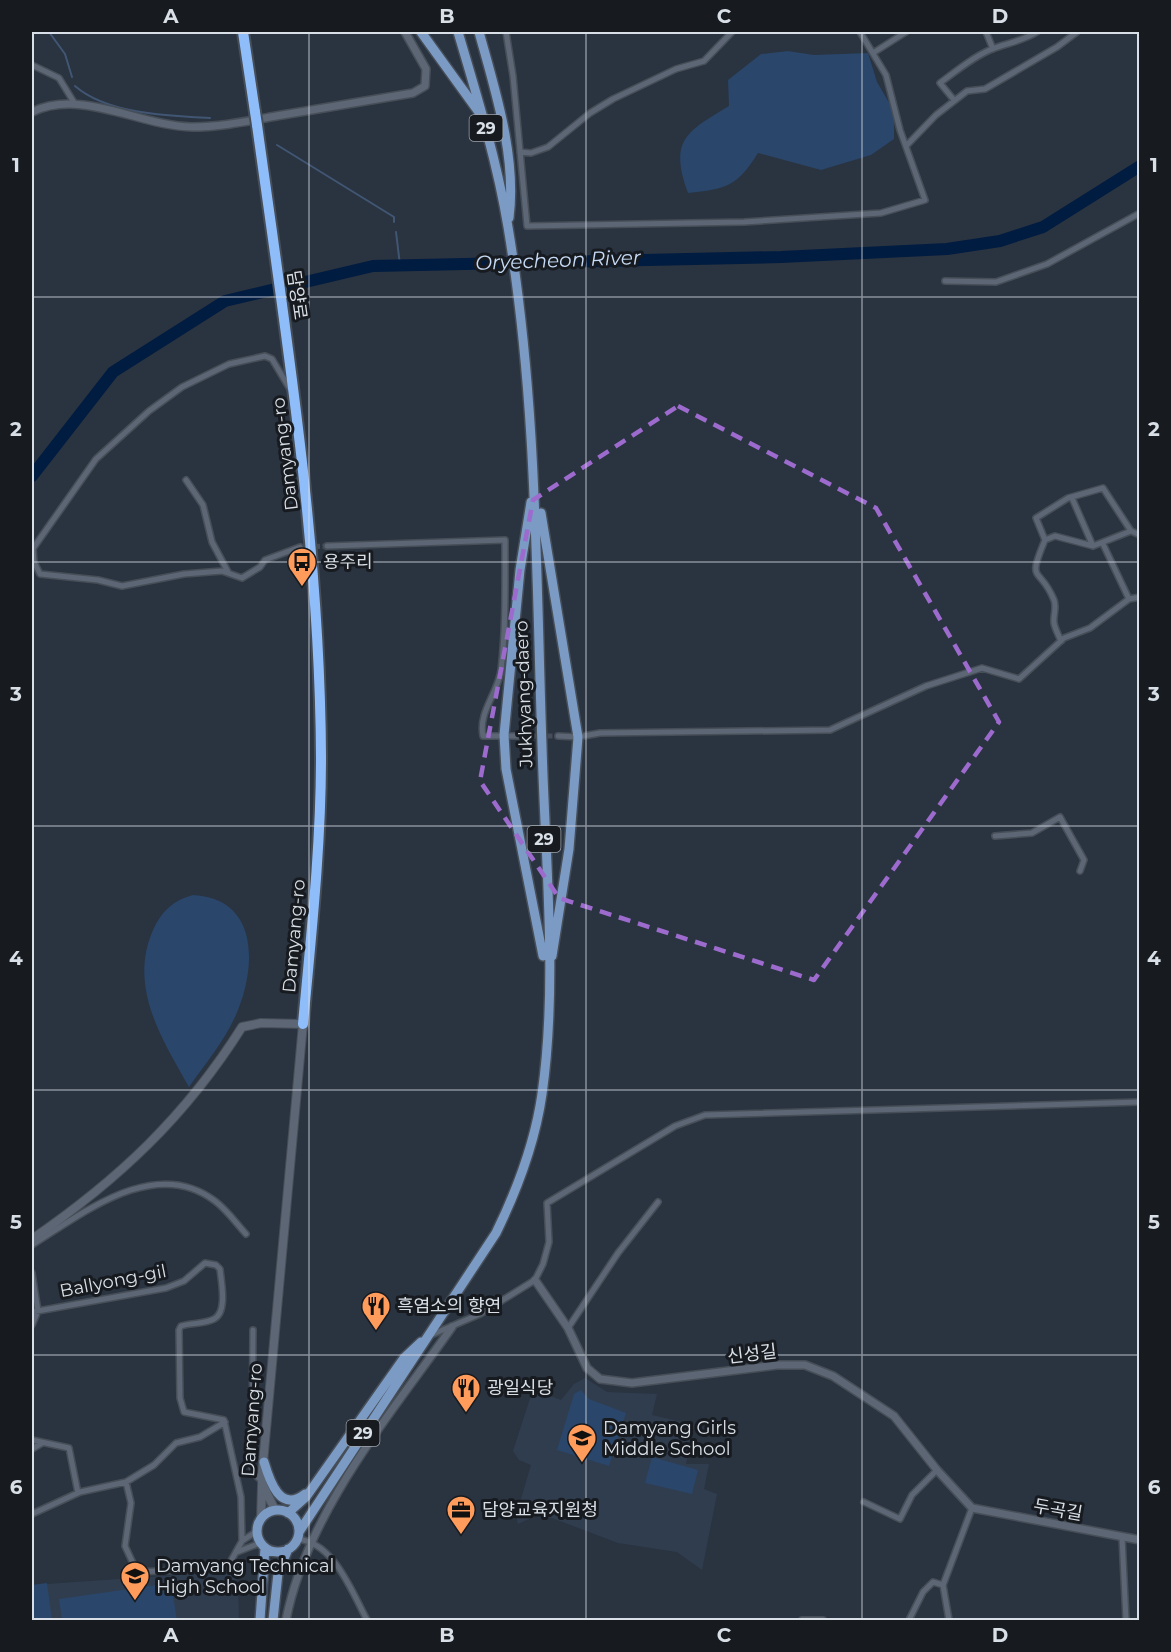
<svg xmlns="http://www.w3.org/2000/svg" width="1171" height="1652" font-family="Montserrat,'Noto Sans KR',sans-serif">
  <rect width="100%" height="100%" fill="#2a3340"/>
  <path fill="#303d4f" d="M585 1378 607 1392 657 1394 652 1415 694 1425 686 1464H709L704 1489 717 1494 702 1570 677 1552 618 1543 552 1518 535 1516 518 1524 516 1516 531 1465 519 1460 513 1451 533 1389 561 1400 574 1384Z
    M222 1572 234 1574 238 1583 239 1620H32V1585Z"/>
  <path fill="#2a466a" d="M788 51 814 55 868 53 877 82 894 111V139L871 155 821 170 758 153C737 187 726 189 688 193 668 139 688 131 729 106L728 80 761 54Z
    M193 895C257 898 257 963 238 1010 227 1038 206 1063 189 1087 162 1039 128 987 153 930 161 912 173 900 193 895Z
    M581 1390 589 1399 626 1413 609 1466 557 1450 574 1394Z
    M652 1457 698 1470 692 1494 645 1483Z
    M47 1583 52 1620H32V1585Z
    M171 1583 177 1620H62L59 1599Z"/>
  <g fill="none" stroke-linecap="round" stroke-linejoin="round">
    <path stroke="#415673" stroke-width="2" d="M49 32 65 54 72 77
      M75 86C107 114 168 116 210 118
      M277 145 394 217V222
      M396 232 400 265"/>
    <path stroke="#001c41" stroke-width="12" d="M32 476 113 372 225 301 373 266 781 257 947 249 1000 241 1043 227 1140 166"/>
    <path stroke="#444d59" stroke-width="5" stroke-dasharray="5 2.5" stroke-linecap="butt" d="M300 547 327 546
      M525 736H558"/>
    <g stroke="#464e58" stroke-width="8">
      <path id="minor" d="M506 32 513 76 527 226 744 222 881 213 925 200 900 130 886 75 860 32
        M986 32 993 49
        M873 53 906 32
        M32 65 59 78 75 104
        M954 100 940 83C956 71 973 57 992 49 1007 43 1023 41 1037 32
        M907 145 936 115 967 91 985 89 1057 47 1077 32
        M520 152 531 153 548 147 590 113 613 99 676 69 704 61 732 32
        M945 281 996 282 1047 264 1140 213
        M186 480 203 505 212 542 228 572
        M1072 498 1093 546
        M1045 540 1055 536 1093 546 1131 531
        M1103 544 1129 599
        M327 546 505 540C505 583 506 628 501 670 498 693 478 712 483 736H525
        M33 549 34 562 40 574 98 580 122 586 184 574 222 571 242 578 260 567 265 560 300 547
        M32 550 96 459 149 411 182 387 229 364 265 356 272 359 290 389
        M1061 641C1059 636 1055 629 1054 623 1053 615 1057 608 1054 600 1040 565 1026 585 1045 540L1036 518 1068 498 1103 488 1131 531 1140 535
        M558 736 578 737 600 733 830 730 926 686 982 668 1019 679 1064 638 1090 628 1129 599 1140 597
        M995 836 1032 833 1060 817 1084 860 1080 871
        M32 1245C82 1214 155 1155 215 1201 227 1210 236 1223 246 1234
        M32 1273 38 1311 32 1325
        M32 1312 166 1288 184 1281 205 1263 216 1265 220 1269C221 1281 228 1312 214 1319 205 1324 190 1323 181 1326L179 1330 180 1398 184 1412 224 1420 241 1497 242 1541
        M568 1328 618 1253 658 1202
        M253 1330 252 1467 254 1474 262 1481
        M431 1335 480 1314 535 1280 543 1264 549 1242 547 1203 675 1126 705 1115 1140 1102
        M32 1440 69 1448 78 1493
        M32 1449 42 1443
        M126 1482 131 1503 125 1546 137 1572 227 1568 242 1541 257 1531
        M864 1502 900 1519 912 1495 937 1470
        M32 1514 80 1492 126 1482 154 1465 176 1443 200 1437 225 1422
        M1122 1537 1126 1620
        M297 1539C334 1542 352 1592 367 1620
        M237 1552 260 1543
        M802 1620H823
        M909 1620 923 1592 933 1582 943 1585
        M949 1620 943 1585 972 1508"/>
    </g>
    <g stroke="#464e58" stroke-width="10">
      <path id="tertiary" d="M32 112C82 88 139 126 192 127 222 127 253 120 282 115 326 108 369 100 413 93L425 86 426 69 405 32
        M535 1280 568 1328 587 1368 600 1379 632 1383 777 1365H805L833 1376 894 1416 937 1470 972 1508 1140 1540
        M286 1620C307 1512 390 1415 452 1327"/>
    </g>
    <g stroke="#464e58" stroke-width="10">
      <path id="secondary" d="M32 1239C118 1180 186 1116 242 1027L261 1023 303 1024 262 1474V1483L275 1510
        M261 1519 262 1485"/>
    </g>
    <g stroke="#464e58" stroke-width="12">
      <path id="primary" d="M421 32 481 115
        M479 32C495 90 517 157 509 218
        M531 502 520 570 504 735 506 769 543 956
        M541 513 578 737 569 849 552 956
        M264 1462C270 1482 280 1513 305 1494
        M257 1531a21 21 0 1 1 42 0a21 21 0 1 1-42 0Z
        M288 1513 306 1497 404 1358 421 1342
        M299 1532 496 1233C517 1190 535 1143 542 1094 558 983 545 858 542 746 536 572 537 399 508 227 497 161 477 96 458 32
        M260 1620 265 1548
        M273 1620 278 1573 288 1549"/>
    </g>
    <g stroke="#464e58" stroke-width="14">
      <path id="motorway" d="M243 32 255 112
        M257 125C286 335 320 545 321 757 321 847 311 936 303 1024"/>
    </g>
    <use href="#minor" stroke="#5c6674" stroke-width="5"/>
    <use href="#tertiary" stroke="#5c6674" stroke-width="7"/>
    <use href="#secondary" stroke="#5c6674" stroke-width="8"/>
    <use href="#primary" stroke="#7b9ac4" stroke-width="9"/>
    <use href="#motorway" stroke="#8fbdfa" stroke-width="10"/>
    <g stroke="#464e58" stroke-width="14" stroke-linecap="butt">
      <path id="motorway-bridge" d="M255 112 257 125"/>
    </g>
    <use href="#motorway-bridge" stroke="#8fbdfa" stroke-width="10"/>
  </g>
  <path fill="none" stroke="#9c6bcd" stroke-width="4.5" stroke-dasharray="12 8" stroke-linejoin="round" d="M678 406 876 508 999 722 814 980 559 898 480 781 533 500Z"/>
  <path fill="none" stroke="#d9dfe7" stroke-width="1.5" stroke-opacity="0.55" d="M309 32V1620M586 32V1620M862 32V1620M32 297H1140M32 562H1140M32 826H1140M32 1090H1140M32 1355H1140"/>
  <defs>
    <g id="bus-pin" transform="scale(1.5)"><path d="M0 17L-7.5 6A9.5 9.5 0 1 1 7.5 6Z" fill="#ff9b5b" stroke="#171b20"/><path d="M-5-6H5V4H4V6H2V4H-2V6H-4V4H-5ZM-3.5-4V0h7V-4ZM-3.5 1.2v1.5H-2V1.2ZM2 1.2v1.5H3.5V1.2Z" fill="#111"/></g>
    <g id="restaurant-pin" transform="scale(1.5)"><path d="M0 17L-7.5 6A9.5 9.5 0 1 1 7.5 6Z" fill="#ff9b5b" stroke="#171b20"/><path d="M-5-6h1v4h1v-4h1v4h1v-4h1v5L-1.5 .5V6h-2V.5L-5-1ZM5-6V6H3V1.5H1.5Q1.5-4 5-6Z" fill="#111"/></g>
    <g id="school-pin" transform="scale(1.5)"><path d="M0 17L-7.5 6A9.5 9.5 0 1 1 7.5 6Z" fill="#ff9b5b" stroke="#171b20"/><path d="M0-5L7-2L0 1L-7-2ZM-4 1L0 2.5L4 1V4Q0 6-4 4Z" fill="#111"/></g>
    <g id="office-pin" transform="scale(1.5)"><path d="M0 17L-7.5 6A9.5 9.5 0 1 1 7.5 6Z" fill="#ff9b5b" stroke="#171b20"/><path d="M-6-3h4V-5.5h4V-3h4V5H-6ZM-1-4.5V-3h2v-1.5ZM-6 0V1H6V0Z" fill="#111"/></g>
  </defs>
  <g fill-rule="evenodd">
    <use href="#bus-pin" x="302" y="562"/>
    <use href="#restaurant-pin" x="376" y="1306"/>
    <use href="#restaurant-pin" x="466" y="1388"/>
    <use href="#school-pin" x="582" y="1438"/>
    <use href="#office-pin" x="461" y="1510"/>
    <use href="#school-pin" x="135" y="1576"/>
  </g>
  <g text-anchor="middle" stroke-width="6" stroke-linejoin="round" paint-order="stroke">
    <g fill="#171b20" stroke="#9fa4ab" stroke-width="1.5">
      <rect x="469.5" y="115" width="33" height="26" rx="4.5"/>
      <rect x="527.5" y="826" width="33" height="26" rx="4.5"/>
      <rect x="346.5" y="1420" width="33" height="26" rx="4.5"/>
    </g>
    <g font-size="16" font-weight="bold" fill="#d9dfe7">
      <text x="486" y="134">29</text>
      <text x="544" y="845">29</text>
      <text x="363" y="1439">29</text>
    </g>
    <g font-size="18" fill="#d9dfe7" stroke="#171b20">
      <text transform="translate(297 295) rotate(82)" y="6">담양로</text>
      <text transform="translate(285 454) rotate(-97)" y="6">Damyang-ro</text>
      <text transform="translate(524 694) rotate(-92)" y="6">Jukhyang-daero</text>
      <text transform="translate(294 936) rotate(-85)" y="6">Damyang-ro</text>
      <text transform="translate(113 1281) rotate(-11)" y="6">Ballyong-gil</text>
      <text transform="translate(752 1354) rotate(-7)" y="6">신성길</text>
      <text transform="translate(252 1420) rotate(-86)" y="6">Damyang-ro</text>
      <text transform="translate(1058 1510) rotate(10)" y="6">두곡길</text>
    </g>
    <g font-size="18" fill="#d9dfe7" stroke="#171b20" text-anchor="start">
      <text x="323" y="568">용주리</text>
      <text x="397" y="1312">흑염소의 향연</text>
      <text x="487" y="1394">광일식당</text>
      <text x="603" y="1434">Damyang Girls<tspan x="603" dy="21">Middle School</tspan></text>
      <text x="482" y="1516">담양교육지원청</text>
      <text x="156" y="1572">Damyang Technical<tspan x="156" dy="21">High School</tspan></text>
    </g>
    <g font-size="20" font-style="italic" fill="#c6daf5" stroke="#171b20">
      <text transform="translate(558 260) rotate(-2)" y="7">Oryecheon River</text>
    </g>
  </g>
  <rect width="1171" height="1652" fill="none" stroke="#171b20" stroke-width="66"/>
  <rect x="33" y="33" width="1105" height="1586" fill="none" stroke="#d9dfe7" stroke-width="2"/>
  <g font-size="20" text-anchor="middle" font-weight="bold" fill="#d9dfe7">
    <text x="171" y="23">A</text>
    <text x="447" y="23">B</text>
    <text x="724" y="23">C</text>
    <text x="1000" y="23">D</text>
    <text x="16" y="172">1</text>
    <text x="1154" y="172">1</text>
    <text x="16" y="436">2</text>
    <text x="1154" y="436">2</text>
    <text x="16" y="701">3</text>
    <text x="1154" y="701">3</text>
    <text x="16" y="965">4</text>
    <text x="1154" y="965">4</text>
    <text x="16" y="1229">5</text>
    <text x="1154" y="1229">5</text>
    <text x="16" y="1494">6</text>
    <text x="1154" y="1494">6</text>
    <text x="171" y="1642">A</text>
    <text x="447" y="1642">B</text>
    <text x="724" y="1642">C</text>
    <text x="1000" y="1642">D</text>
  </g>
</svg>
